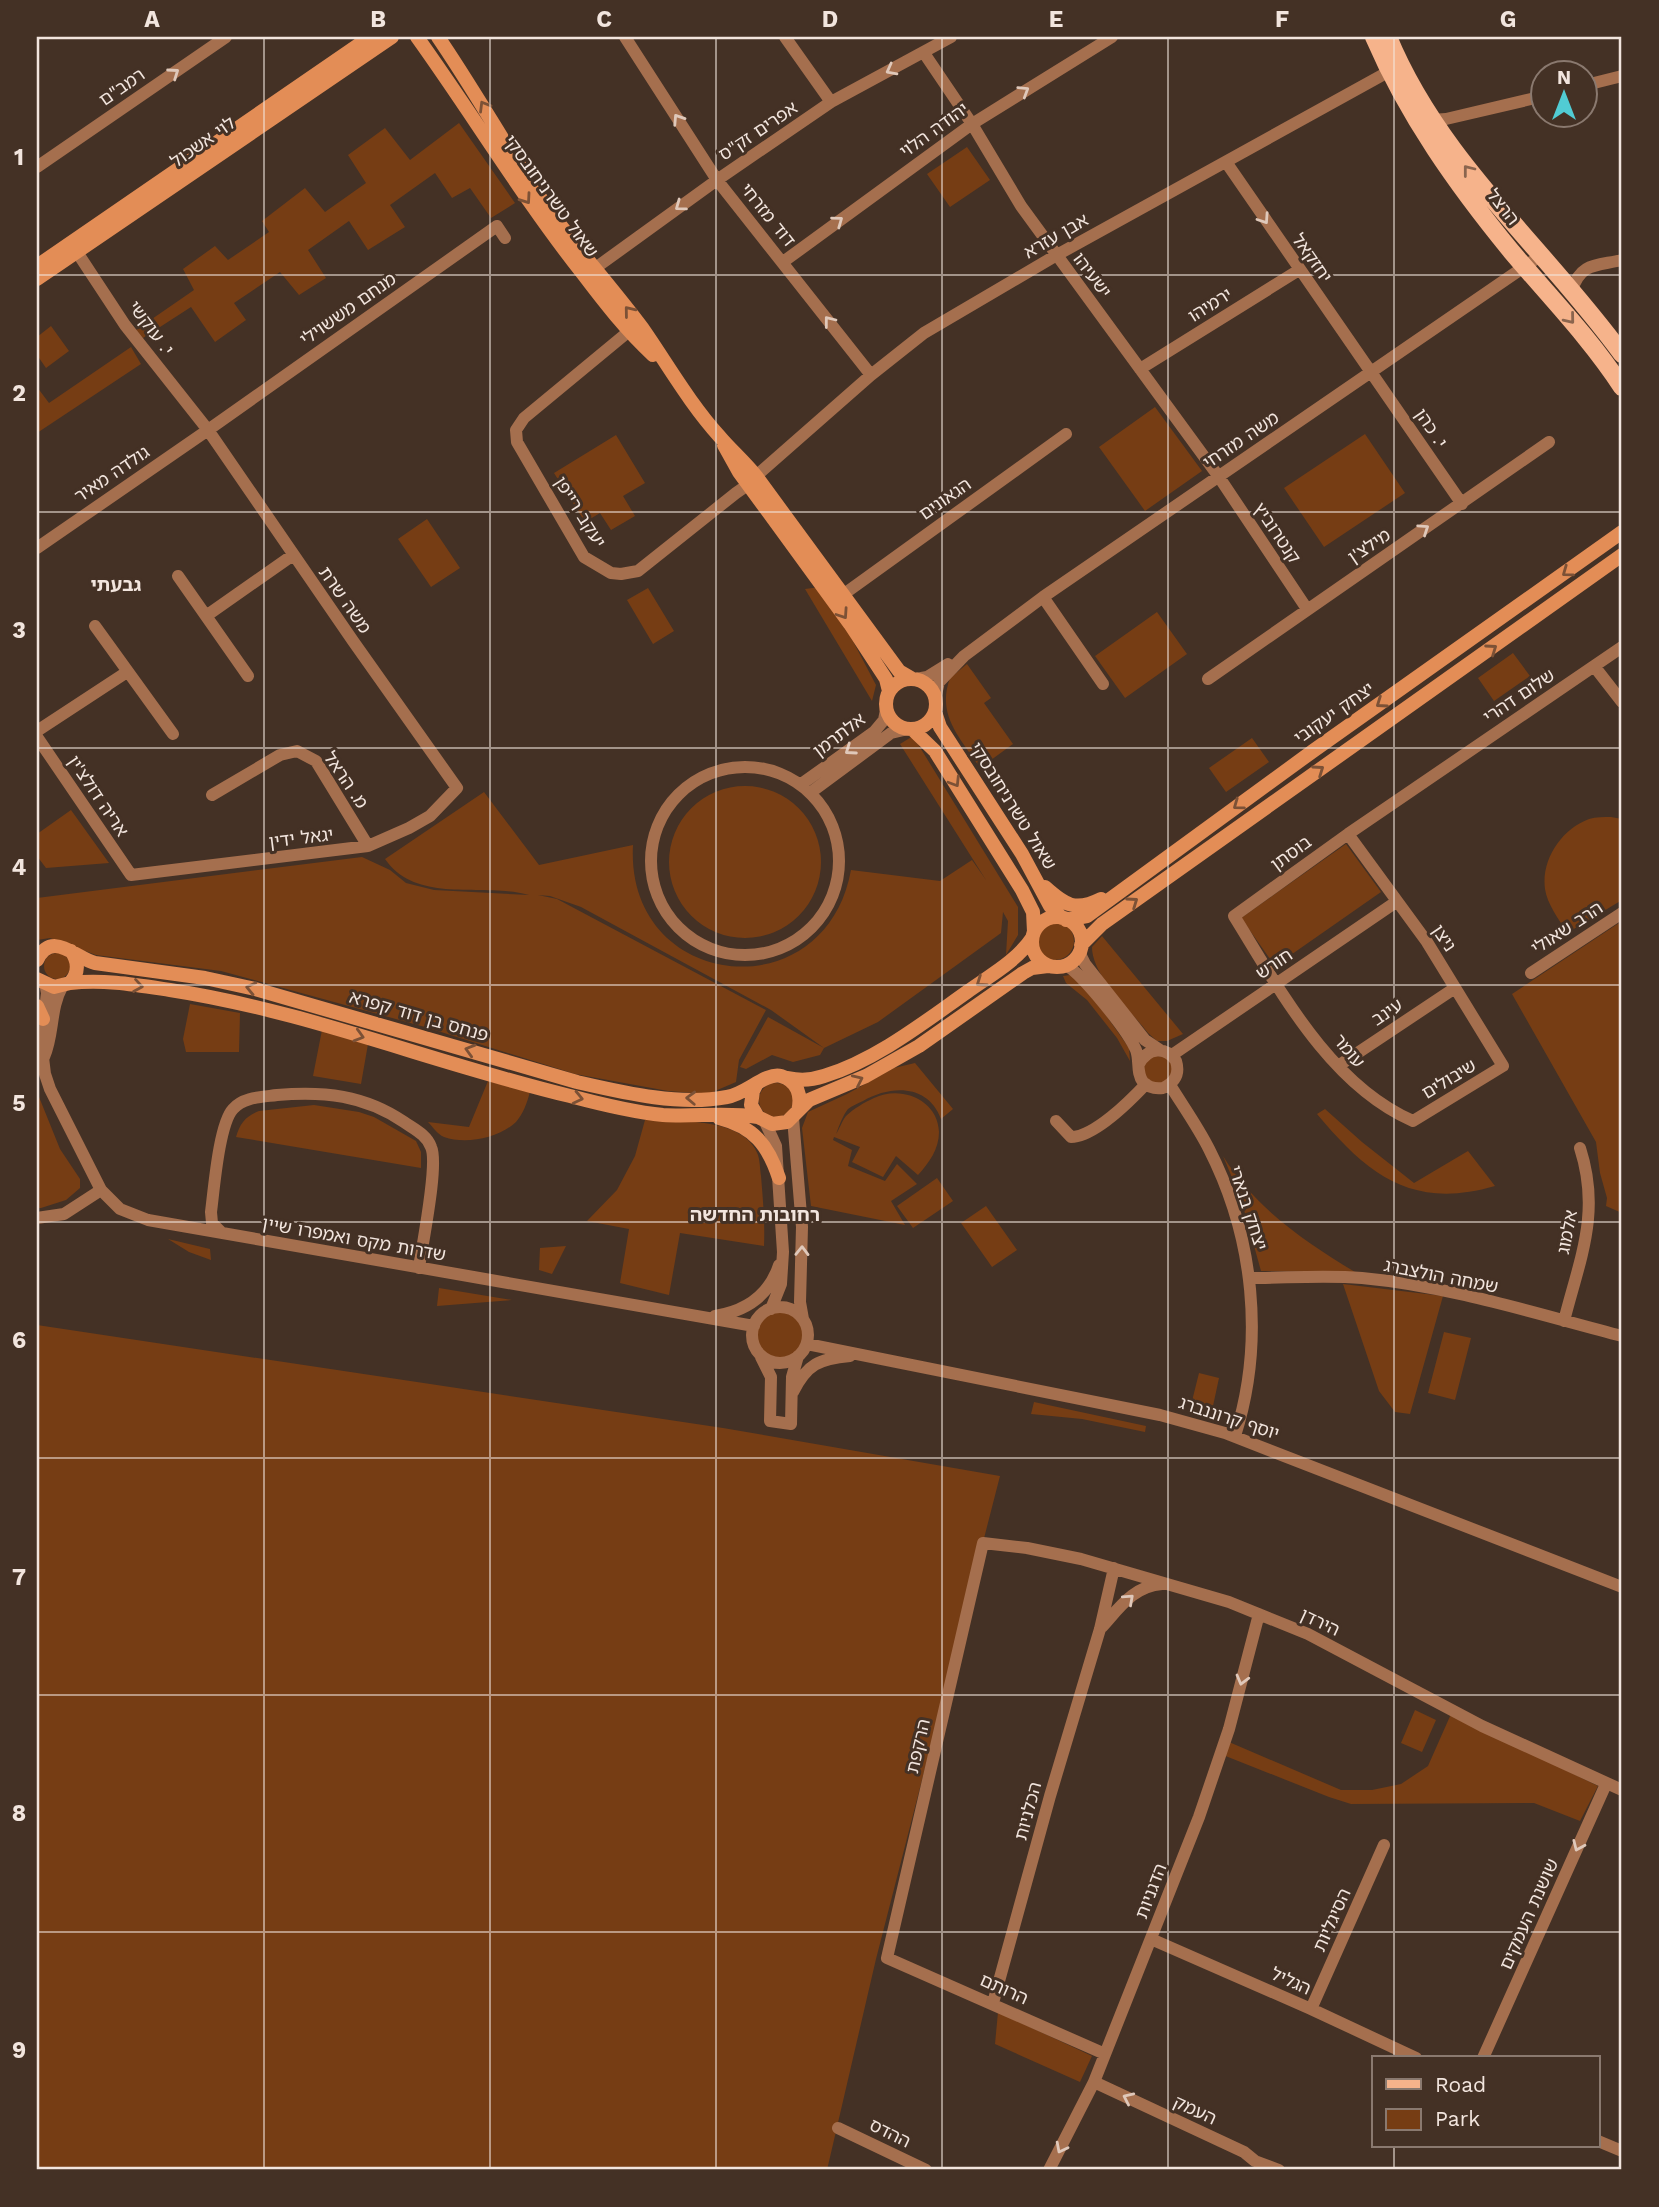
<svg xmlns="http://www.w3.org/2000/svg" width="1659" height="2207" font-family="'Work Sans','Noto Sans Hebrew',sans-serif">
  <rect width="100%" height="100%" fill="#443125"/>
  <path fill="#763d14" d="M459 123 515 203 491 218 470 188 452 198 435 173 390 205 405 227 368 250 349 221 308 250 326 278 299 295 280 272 234 303 246 320 215 342 191 307 143 338 136 330 194 290 183 269 215 246 228 260 269 232 262 221 305 188 325 212 366 183 348 155 385 128 410 160Z
    M967 147 990 180 950 207 927 174Z
    M51 326 69 351 46 368 37 355V337Z
    M131 347 141 364 37 433V387L49 403Z
    M1155 407 1202 471 1145 511 1099 447Z
    M1365 434 1405 493 1324 547 1284 488Z
    M616 435 645 483 623 496 635 516 611 530 600 513 585 522 554 473Z
    M427 519 460 568 431 587 398 539Z
    M820 587 835 607 876 685 872 701 805 589Z
    M648 588 674 631 653 644 627 600Z
    M1157 612 1187 654 1125 698 1095 656Z
    M1513 653 1530 676 1494 701 1478 678Z
    M967 664 991 698 984 703 1013 744 980 768C961 738 936 716 950 678Z
    M913 736 1018 907V935L1006 955 1008 921 1003 912 1001 933 878 1022 824 1048 820 1055 793 1062 772 1055 746 1069 740 1067 768 1017 824 1048 771 1010 581 907 550 896 538 895 557 899 766 1010 739 1060 736 1082 708 1094 668 1091 575 1074 425 1027 221 971 96 955 50 938 37 940V898L362 857 390 870 406 883 434 890 529 895C483 882 417 905 385 859L484 792 539 865 633 845C625 991 825 1013 851 870L940 881 972 860 986 880 900 744Z
    M1252 738 1269 762 1226 792 1209 768Z
    M669 862a76 76 0 1 1 152 0a76 76 0 1 1-152 0Z
    M71 810 109 863 46 868 37 856V834Z
    M1611 817 1622 819V900L1567 933C1559 919 1547 904 1545 889 1541 859 1562 829 1589 819 1596 817 1604 817 1611 817Z
    M1346 844 1381 892 1275 966 1241 918Z
    M1622 921V1213L1606 1206 1607 1198 1600 1173 1596 1142 1512 994Z
    M1036 941a19 19 0 1 1 38 0a19 19 0 1 1-38 0Z
    M1102 936 1183 1034 1167 1041H1157L1148 1033C1130 1010 1092 976 1092 947Z
    M44 966a13 13 0 1 1 26 0a13 13 0 1 1-26 0Z
    M1070 975 1079 977 1129 1048 1130 1061 1117 1038 1087 1000 1066 983 1063 976Z
    M190 1004 240 1013 239 1052H186L183 1039Z
    M322 1030 368 1044 361 1084 313 1076Z
    M1150 1055 1170 1058 1174 1073 1162 1085 1146 1080 1143 1064Z
    M915 1063 953 1109 941 1119C928 1084 891 1085 863 1101 858 1103 852 1106 848 1109 843 1115 839 1126 836 1134 839 1130 842 1121 846 1116 853 1109 865 1102 874 1098 900 1085 938 1099 939 1132 939 1149 929 1163 918 1175L896 1156 883 1177 852 1162 860 1147 834 1137 833 1140 852 1150 848 1166 885 1181 897 1164 917 1184 891 1201 905 1225 811 1206 802 1128 808 1112 847 1094 894 1068Z
    M488 1081 530 1092C527 1103 523 1114 516 1122 499 1138 466 1145 444 1137 437 1134 433 1127 428 1122L469 1127Z
    M759 1100a17 17 0 1 1 34 0a17 17 0 1 1-34 0Z
    M37 1092 60 1149 80 1179V1188L66 1200 41 1208H37Z
    M314 1105 359 1112 374 1117 416 1141 421 1152V1168L236 1137C240 1123 246 1116 259 1111Z
    M1325 1109 1362 1142 1414 1183 1468 1151 1495 1186C1412 1210 1368 1175 1317 1114Z
    M645 1120C677 1121 745 1117 758 1155 760 1161 760 1170 761 1176 763 1200 765 1223 764 1246L680 1233 669 1295 620 1283 629 1229 587 1221 617 1190 635 1156Z
    M1223 1156C1255 1208 1304 1241 1355 1272L1261 1271 1241 1199Z
    M937 1178 953 1201 913 1228 897 1206Z
    M986 1206 1017 1250 992 1267 961 1223Z
    M168 1239 210 1249 211 1260 189 1252Z
    M566 1246 552 1274 539 1270 540 1248Z
    M1343 1284 1443 1296 1410 1414 1395 1412 1379 1391Z
    M439 1288 512 1300 437 1306Z
    M757 1335a23 23 0 1 1 46 0a23 23 0 1 1-46 0Z
    M37 1325 723 1428 1000 1476 876 1959 827 2170H37Z
    M1444 1332 1471 1338 1455 1400 1428 1393Z
    M1199 1373 1219 1378 1213 1406 1192 1401Z
    M1034 1402 1146 1426 1145 1432 1082 1419 1031 1414Z
    M1415 1710 1436 1720 1422 1752 1401 1743Z
    M1451 1714 1598 1786 1580 1821 1534 1803 1351 1804 1329 1797 1223 1755 1229 1742 1341 1790H1372L1401 1784 1428 1766Z
    M998 2012 1092 2056 1080 2082 995 2044Z"/>
  <g fill="none" stroke-linecap="round" stroke-linejoin="round">
    <path stroke="#a56f4e" stroke-width="12" d="M625 37 717 180 871 375
      M785 37 831 102
      M924 53 972 124 1021 206 1219 477 1307 609
      M1586 85 1622 76
      M1431 120 1446 119 1544 96
      M1226 162 1462 504
      M37 167 226 37
      M783 262 972 124 1112 37
      M594 269 717 180 831 102 951 37
      M1572 290C1581 262 1597 266 1622 260
      M628 332 524 418 516 430 517 442 584 557 611 573 621 574 638 571 736 493 749 484H755
      M1140 369 1299 270
      M756 476 871 375 924 333 1055 256 1397 67
      M37 548 208 430 497 226 505 238
      M178 576 248 676
      M844 594 1066 434
      M1043 597 1103 684
      M206 616 293 555
      M95 626 173 734
      M1594 666 1622 702
      M916 679 927 677 948 664
      M1208 679 1549 442
      M935 699 939 682 964 656 1043 597 1540 256
      M37 731 127 672
      M37 737 131 875 368 846 409 828 430 816 457 788 353 641 208 430 125 325 73 246
      M651 861a94 94 0 1 1 188 0a94 94 0 1 1-188 0Z
      M800 785 874 732 884 720 887 705
      M810 793 891 733 908 729
      M212 795 280 755 297 751 316 761 368 846
      M1348 834 1427 942 1503 1066 1413 1121C1330 1085 1280 990 1234 916L1348 834 1622 647
      M1079 952 1085 964 1145 1040 1160 1050
      M1066 965C1083 975 1128 1031 1136 1050 1140 1060 1136 1073 1143 1082 1149 1088 1156 1089 1163 1088 1175 1082 1180 1074 1176 1061 1166 1046 1148 1047 1139 1064
      M1531 973 1622 913
      M45 983 47 993 41 1041 45 1074 50 1089 101 1190 120 1209 148 1220 754 1326
      M1172 1055 1396 902
      M44 1057C54 1035 50 1008 62 987
      M1338 1066 1455 988
      M1170 1085C1183 1106 1198 1127 1209 1149 1254 1237 1265 1342 1235 1436
      M793 1118 802 1227 800 1302 803 1319
      M1056 1121 1071 1137C1094 1137 1130 1101 1146 1084
      M765 1122 776 1146 783 1252 781 1284 771 1309
      M37 1218 64 1214 101 1190
      M222 1233 212 1223 211 1212C214 1189 219 1124 233 1109 243 1097 262 1097 277 1095 324 1091 364 1095 404 1122 414 1129 427 1135 431 1147 439 1164 422 1245 419 1268
      M1250 1278C1287 1278 1325 1275 1362 1278 1450 1286 1537 1314 1622 1336
      M752 1335a28 28 0 1 1 56 0a28 28 0 1 1-56 0Z
      M715 1316C746 1311 769 1296 779 1265
      M1564 1321C1580 1258 1601 1213 1580 1148
      M807 1344 1160 1415 1225 1433 1622 1587
      M761 1357 771 1377 770 1421 791 1424 792 1377 798 1356
      M793 1392C807 1364 819 1359 850 1356
      M1102 1627C1120 1607 1134 1586 1162 1584
      M1151 1939 1311 2009 1416 2058
      M993 2003 1050 1796 1100 1629 1114 1568
      M1311 2009 1384 1845
      M1105 2054 887 1958 983 1543 1027 1548 1081 1559 1229 1602 1308 1634 1482 1726 1622 1790
      M1483 2058 1606 1784
      M1094 2082 1244 2152 1255 2161 1279 2170
      M838 2128 926 2170
      M1598 2141 1622 2151
      M1049 2170 1094 2082 1199 1817 1229 1729 1259 1614"/>
    <path stroke="#e38d56" stroke-width="14" d="M417 37C473 115 523 198 583 274 605 303 626 330 653 355
      M438 37C475 91 507 149 544 203 575 247 611 286 643 329 668 365 690 404 720 437 732 451 745 462 756 476L899 671 911 678
      M37 266 370 37
      M37 279 392 37
      M724 445 739 472 850 624 886 679 889 691
      M886 704a25 25 0 1 1 50 0a25 25 0 1 1-50 0Z
      M935 712 940 727 1022 854 1050 906 1062 918
      M912 729 935 751 1022 890 1033 912 1034 932
      M1045 887C1065 905 1075 912 1101 899
      M1032 942a25 25 0 1 1 50 0a25 25 0 1 1-50 0Z
      M1066 920 1087 916 1313 751 1622 532
      M1081 945 1102 924 1622 555
      M37 960C52 930 74 957 95 963L205 978 255 989 577 1082C625 1093 679 1106 727 1097 746 1094 766 1072 781 1076 798 1081 802 1096 798 1111
      M37 979 54 987 70 983C79 973 79 962 71 951
      M70 983C104 979 137 985 170 990 307 1011 436 1064 570 1096 600 1104 632 1112 663 1115 695 1117 727 1112 758 1117
      M37 1006 43 1019
      M788 1078C801 1081 812 1080 824 1076 876 1060 923 1023 967 992 989 976 1017 961 1032 938
      M756 1085 753 1091 751 1105 758 1117 772 1124 787 1122 809 1100 866 1076 919 1046 1023 973 1032 968 1048 966
      M719 1118C754 1127 768 1145 779 1178"/>
    <path stroke="#f6b38b" stroke-width="18" d="M1374 37C1408 116 1457 185 1511 251 1549 296 1590 338 1622 387
      M1388 37C1439 161 1544 247 1622 354"/>
  </g>
  <defs><path id="oneway-chevron" d="M-2-3.5L2.5 0L-2 3.5" fill="none" stroke-width="1.6" stroke-linecap="round" stroke-linejoin="round" transform="scale(1.75)"/></defs>
  <g stroke="#dfc8ba">
    <use href="#oneway-chevron" transform="translate(891 70) rotate(152)"/>
    <use href="#oneway-chevron" transform="translate(174 73) rotate(-35)"/>
    <use href="#oneway-chevron" transform="translate(1024 91) rotate(-32)"/>
    <use href="#oneway-chevron" transform="translate(678 119) rotate(-123)"/>
    <use href="#oneway-chevron" transform="translate(680 206) rotate(144)"/>
    <use href="#oneway-chevron" transform="translate(1264 219) rotate(56)"/>
    <use href="#oneway-chevron" transform="translate(838 221) rotate(-36)"/>
    <use href="#oneway-chevron" transform="translate(829 321) rotate(-128)"/>
    <use href="#oneway-chevron" transform="translate(1424 529) rotate(-34)"/>
    <use href="#oneway-chevron" transform="translate(850 750) rotate(145)"/>
    <use href="#oneway-chevron" transform="translate(802 1251) rotate(-89)"/>
    <use href="#oneway-chevron" transform="translate(1129 1599) rotate(-42)"/>
    <use href="#oneway-chevron" transform="translate(1242 1680) rotate(105)"/>
    <use href="#oneway-chevron" transform="translate(1578 1846) rotate(114)"/>
    <use href="#oneway-chevron" transform="translate(1128 2098) rotate(-155)"/>
    <use href="#oneway-chevron" transform="translate(1061 2148) rotate(117)"/>
  </g>
  <g stroke="#7c5136">
    <use href="#oneway-chevron" transform="translate(484 106) rotate(-121)"/>
    <use href="#oneway-chevron" transform="translate(526 199) rotate(55)"/>
    <use href="#oneway-chevron" transform="translate(629 311) rotate(-129)"/>
    <use href="#oneway-chevron" transform="translate(1567 572) rotate(144)"/>
    <use href="#oneway-chevron" transform="translate(843 614) rotate(56)"/>
    <use href="#oneway-chevron" transform="translate(1492 649) rotate(-35)"/>
    <use href="#oneway-chevron" transform="translate(1381 703) rotate(145)"/>
    <use href="#oneway-chevron" transform="translate(1319 770) rotate(-35)"/>
    <use href="#oneway-chevron" transform="translate(955 782) rotate(58)"/>
    <use href="#oneway-chevron" transform="translate(1238 805) rotate(144)"/>
    <use href="#oneway-chevron" transform="translate(1133 902) rotate(-35)"/>
    <use href="#oneway-chevron" transform="translate(981 982) rotate(145)"/>
    <use href="#oneway-chevron" transform="translate(138 986) rotate(9)"/>
    <use href="#oneway-chevron" transform="translate(251 988) rotate(-167)"/>
    <use href="#oneway-chevron" transform="translate(359 1036) rotate(16)"/>
    <use href="#oneway-chevron" transform="translate(470 1050) rotate(-164)"/>
    <use href="#oneway-chevron" transform="translate(858 1080) rotate(-25)"/>
    <use href="#oneway-chevron" transform="translate(578 1098) rotate(13)"/>
    <use href="#oneway-chevron" transform="translate(691 1098) rotate(-178)"/>
  </g>
  <g stroke="#8b654e">
    <use href="#oneway-chevron" transform="translate(1468 170) rotate(-128)"/>
    <use href="#oneway-chevron" transform="translate(1570 319) rotate(51)"/>
  </g>
  <path fill="none" stroke="#f2e5de" stroke-width="2" stroke-opacity="0.55" d="M264 37V2170M490 37V2170M716 37V2170M942 37V2170M1168 37V2170M1394 37V2058M37 275H1622M37 512H1622M37 748H1622M37 985H1622M37 1222H1622M37 1458H1622M37 1695H1622M37 1932H1622M1394 2146V2170"/>
  <g text-anchor="middle" stroke-width="6" stroke-linejoin="round" paint-order="stroke">
    <g font-size="18" fill="#f2e5de" stroke="#443125">
      <text transform="translate(122 87) rotate(-35)" y="6">רמב"ם</text>
      <text transform="translate(934 130) rotate(-36)" y="6">יהודה הלוי</text>
      <text transform="translate(758 131) rotate(-34)" y="6">אפרים זק"ס</text>
      <text transform="translate(203 142) rotate(-35)" y="6">לוי אשכול</text>
      <text transform="translate(551 196) rotate(54)" y="6">שאול טשרניחובסקי</text>
      <text transform="translate(1503 207) rotate(52)" y="6">הרצל</text>
      <text transform="translate(768 215) rotate(51)" y="6">דוד מזרחי</text>
      <text transform="translate(1056 236) rotate(-30)" y="6">אבן עזרא</text>
      <text transform="translate(1312 258) rotate(55)" y="6">יחזקאל</text>
      <text transform="translate(1092 275) rotate(53)" y="6">ישעיהו</text>
      <text transform="translate(1210 305) rotate(-32)" y="6">ירמיהו</text>
      <text transform="translate(348 309) rotate(-35)" y="6">מנחם מששוילי</text>
      <text transform="translate(151 328) rotate(53)" y="6">י. עוקשי</text>
      <text transform="translate(1431 428) rotate(56)" y="6">י. כהן</text>
      <text transform="translate(1241 440) rotate(-34)" y="6">משה מזרחי</text>
      <text transform="translate(112 474) rotate(-34)" y="6">גולדה מאיר</text>
      <text transform="translate(945 499) rotate(-35)" y="6">הגאונים</text>
      <text transform="translate(580 512) rotate(58)" y="6">יעקב רייפן</text>
      <text transform="translate(1277 533) rotate(56)" y="6">קנטרוביץ</text>
      <text transform="translate(1369 546) rotate(-34)" y="6">מילצ'ן</text>
      <text transform="translate(345 600) rotate(55)" y="6">משה שרת</text>
      <text transform="translate(1519 696) rotate(-34)" y="6">שלום דהרי</text>
      <text transform="translate(1334 713) rotate(-35)" y="6">יצחק יעקובי</text>
      <text transform="translate(839 735) rotate(-37)" y="6">אלתרמן</text>
      <text transform="translate(346 780) rotate(56)" y="6">מ. הראל</text>
      <text transform="translate(98 796) rotate(56)" y="6">אריה דולצ'ין</text>
      <text transform="translate(1013 806) rotate(58)" y="6">שאול טשרניחובסקי</text>
      <text transform="translate(301 838) rotate(-7)" y="6">יגאל ידין</text>
      <text transform="translate(1291 853) rotate(-36)" y="6">בוסתן</text>
      <text transform="translate(1567 928) rotate(-33)" y="6">הרב שאולי</text>
      <text transform="translate(1444 938) rotate(56)" y="6">ניצן</text>
      <text transform="translate(1274 964) rotate(-34)" y="6">חורש</text>
      <text transform="translate(1387 1012) rotate(-34)" y="6">עינב</text>
      <text transform="translate(419 1016) rotate(16)" y="6">פנחס בן דוד קפרא</text>
      <text transform="translate(1349 1051) rotate(50)" y="6">עומר</text>
      <text transform="translate(1449 1079) rotate(-31)" y="6">שיבולים</text>
      <text transform="translate(1248 1208) rotate(72)" y="6">יצחק בנארי</text>
      <text transform="translate(1567 1232) rotate(-79)" y="6">אלמוג</text>
      <text transform="translate(354 1239) rotate(10)" y="6">שדרות מקס ואמפרו שיין</text>
      <text transform="translate(1441 1276) rotate(11)" y="6">שמחה הולצברג</text>
      <text transform="translate(1229 1418) rotate(18)" y="6">יוסף קרוננברג</text>
      <text transform="translate(1320 1622) rotate(25)" y="6">הירדן</text>
      <text transform="translate(918 1746) rotate(-77)" y="6">הרקפת</text>
      <text transform="translate(1028 1811) rotate(-75)" y="6">הכלניות</text>
      <text transform="translate(1151 1891) rotate(-69)" y="6">הדגניות</text>
      <text transform="translate(1529 1914) rotate(-66)" y="6">שושנת העמקים</text>
      <text transform="translate(1332 1920) rotate(-66)" y="6">הסיגליות</text>
      <text transform="translate(1291 1981) rotate(24)" y="6">הגליל</text>
      <text transform="translate(1004 1989) rotate(24)" y="6">הרותם</text>
      <text transform="translate(1195 2110) rotate(25)" y="6">העמק</text>
      <text transform="translate(890 2133) rotate(26)" y="6">ההדס</text>
    </g>
    <g font-size="19" font-weight="bold" fill="#f2e5de" stroke="#443125">
      <text x="116" y="591">גבעתי</text>
      <text x="755" y="1221">רחובות החדשה</text>
    </g>
  </g>
  <rect width="1659" height="2207" fill="none" stroke="#443125" stroke-width="77"/>
  <rect x="1372" y="2056" width="228" height="91" fill="#443125" stroke="#8a796f" stroke-width="2"/>
  <rect x="1386" y="2079" width="35" height="10" fill="#f6b38b" stroke="#8a796f" stroke-width="2"/>
  <text x="1435" y="2092" font-size="21" fill="#f2e5de">Road</text>
  <rect x="1386" y="2109" width="35" height="21" fill="#763d14" stroke="#8a796f" stroke-width="2"/>
  <text x="1435" y="2126" font-size="21" fill="#f2e5de">Park</text>
  <g transform="translate(1564 94)"><circle r="33" fill="#443125" stroke="#8a796f" stroke-width="2"/>
  <path d="M0-5L12 26L0 18L-12 26Z" fill="#51ccd4"/>
  <text y="-10" font-size="19" font-weight="bold" text-anchor="middle" fill="#f2e5de">N</text>
  </g>
  <rect x="38" y="38" width="1582" height="2130" fill="none" stroke="#f2e5de" stroke-width="2.5"/>
  <g font-size="23" text-anchor="middle" font-weight="bold" fill="#f2e5de">
    <text x="152" y="27">A</text>
    <text x="378" y="27">B</text>
    <text x="604" y="27">C</text>
    <text x="830" y="27">D</text>
    <text x="1056" y="27">E</text>
    <text x="1282" y="27">F</text>
    <text x="1508" y="27">G</text>
    <text x="19" y="165">1</text>
    <text x="19" y="401">2</text>
    <text x="19" y="638">3</text>
    <text x="19" y="875">4</text>
    <text x="19" y="1111">5</text>
    <text x="19" y="1348">6</text>
    <text x="19" y="1585">7</text>
    <text x="19" y="1821">8</text>
    <text x="19" y="2058">9</text>
  </g>
</svg>
